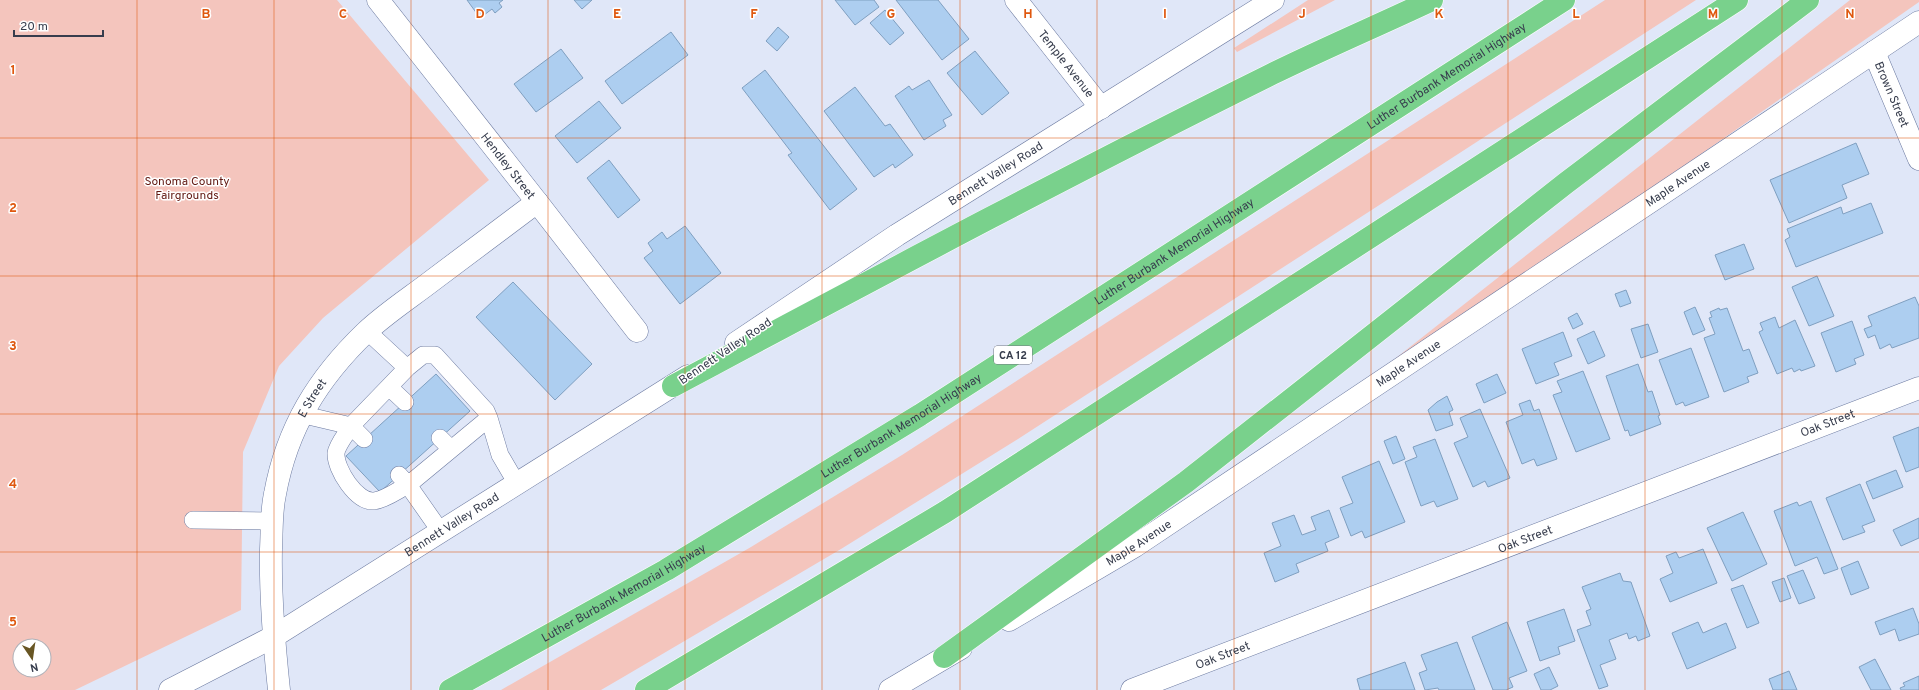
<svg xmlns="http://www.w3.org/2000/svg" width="1919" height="690" font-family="Overpass,sans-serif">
  <rect width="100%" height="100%" fill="#e0e7f8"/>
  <path fill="#f4c5bd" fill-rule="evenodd" d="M0 0H337L489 180 323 318 279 366 243 452 241 610 75 690H0ZM20 646H44V670H20Z
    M1308 0H1335L1237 52 1234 48Z
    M1605 0H1696L1018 439 841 549 625 676 601 690H501L751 547 902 455Z
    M1850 0H1919V2L1638 198 1363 384Z"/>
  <path fill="#adcef0" stroke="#7f9fc0" d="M467 0H503L499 3 502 7 495 13 492 9 480 18Z
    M574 0H592L582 9Z
    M835 0H874L879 7 855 25Z
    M896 0H938L969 39 942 60Z
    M885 10 904 33 890 45 870 23Z
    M778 27 789 37 777 51 766 41Z
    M671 32 688 55 622 104 605 81Z
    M561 49 583 78 536 112 514 84Z
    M975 51 1009 93 982 115 947 73Z
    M765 70 857 189 830 210 788 155 792 153 742 88Z
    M929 80 952 115 943 120 946 126 924 140 895 96 909 86 912 90Z
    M855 87 885 126 890 124 913 155 895 168 893 164 874 177 824 111Z
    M599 101 621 128 577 163 555 136Z
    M1856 143 1869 174 1842 185 1847 198 1789 223 1770 180Z
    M609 160 640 200 618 218 587 178Z
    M1871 203 1883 233 1796 267 1785 240 1790 237 1787 229 1841 207 1843 214Z
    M685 226 721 273 680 304 644 258 653 251 648 243 662 232 667 239Z
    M1744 244 1754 269 1725 280 1715 255Z
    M1817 276 1834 316 1809 326 1792 287Z
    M513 282 592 364 555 400 476 317Z
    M1626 290 1631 303 1620 307 1615 294Z
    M1915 297 1919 306V338L1892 348 1890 344 1880 349 1875 335 1868 338 1864 329 1872 326 1868 316Z
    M1695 307 1705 330 1693 335 1684 312Z
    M1719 308 1720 310 1727 308 1743 351 1749 349 1758 373 1747 377 1749 382 1724 392 1704 338 1715 334 1709 318 1712 317 1710 312Z
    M1577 313 1583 324 1573 329 1568 318Z
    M1775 317 1779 328 1795 320 1815 366 1801 371 1800 369 1794 372 1792 368 1777 374 1759 332 1763 330 1760 323Z
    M1852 321 1864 355 1854 359 1856 364 1836 372 1821 333Z
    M1648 324 1658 352 1641 358 1631 329Z
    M1594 331 1605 356 1588 364 1577 339Z
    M1563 332 1572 356 1554 363 1559 375 1536 384 1522 349Z
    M1691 348 1709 397 1685 406 1683 402 1676 405 1659 360Z
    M1638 364 1648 392 1652 391 1660 415 1658 416 1661 424 1630 436 1628 430 1625 431 1606 376Z
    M1583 371 1610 439 1576 452 1553 395 1562 392 1557 381Z
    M436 374 470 411 380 492 346 456Z
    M1497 374 1506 393 1484 403 1476 384Z
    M1447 396 1453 410 1449 412 1453 425 1436 431 1428 410 1437 402Z
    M1530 400 1534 411 1539 409 1557 459 1537 466 1534 459 1522 464 1506 422 1523 415 1519 404Z
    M1480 409 1510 478 1488 487 1485 481 1473 487 1454 443 1468 437 1460 418Z
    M1919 427V467L1906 472 1893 437Z
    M1396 436 1405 459 1393 464 1384 441Z
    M1435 439 1458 499 1437 507 1434 501 1421 506 1405 462 1417 457 1413 447Z
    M1379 461 1405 522 1365 538 1362 531 1351 536 1340 508 1353 503 1342 477Z
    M1896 470 1903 487 1873 499 1866 482Z
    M1860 484 1875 521 1862 526 1865 532 1843 540 1826 498Z
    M1811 501 1838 569 1824 574 1817 557 1795 566 1774 511 1797 502 1799 506Z
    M1329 510 1339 537 1325 543 1328 551 1296 564 1299 572 1275 582 1264 553 1281 546 1272 523 1294 515 1302 535 1316 530 1311 517Z
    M1743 512 1767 564 1732 581 1707 528Z
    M1919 518V538L1901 546 1893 530Z
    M1703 549 1717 583 1670 602 1660 579 1673 573 1666 556 1676 552 1679 558Z
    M1858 561 1869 588 1851 595 1841 568Z
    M1803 570 1815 598 1799 604 1787 576Z
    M1620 573 1623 581 1631 582 1650 636 1638 641 1636 636 1629 639 1627 633 1609 640 1616 659 1600 665 1608 686 1599 689 1577 630 1591 625 1586 611 1591 609 1582 587Z
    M1784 578 1791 598 1780 602 1772 582Z
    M1743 585 1759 623 1747 628 1731 589Z
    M1913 608 1919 624V634L1899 641 1895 629 1880 635 1875 622Z
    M1564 609 1575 641 1558 647 1560 654 1540 661 1527 622Z
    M1507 622 1527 671 1509 678 1513 687 1506 690H1493L1472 637Z
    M1698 622 1703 633 1726 623 1736 648 1687 669 1672 633Z
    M1457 642 1475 690H1439L1438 688 1425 690 1419 673 1427 670 1421 655Z
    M1875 659 1891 690H1871L1859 667Z
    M1405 662 1415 690H1360L1357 679Z
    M1549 667 1558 686 1550 690H1541L1534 674Z
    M1789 671 1797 690H1773L1769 679Z
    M1919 676V690H1901L1900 688 1905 686 1903 683Z"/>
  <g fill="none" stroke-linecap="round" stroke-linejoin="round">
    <g stroke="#6c7aa0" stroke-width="18">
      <path id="lane" d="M367 331 407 368 423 355H435L486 411 489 418
        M389 387 405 402
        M300 414 351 426 407 368
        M440 438 450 448
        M364 439 351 426C347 433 337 445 336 453 335 469 357 503 374 501 385 500 398 490 408 485L399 475
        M193 520 272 521
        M441 532 408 485 489 418 500 455 517 484"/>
    </g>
    <g stroke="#6c7aa0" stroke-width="23">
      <g id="street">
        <path id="s1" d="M1016 0 1101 108"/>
        <path id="s2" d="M1874 52 1919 159"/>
        <path d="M537 202 637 331"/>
        <path id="s3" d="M1132 690 1919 388"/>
      </g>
    </g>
    <g stroke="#6c7aa0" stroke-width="23">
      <g id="secondary">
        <path id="s4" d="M736 343 897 235 1273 0"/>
        <path id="s5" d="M1009 620 1135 546 1919 22"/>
        <path id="s6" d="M170 690 273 637 688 376"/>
        <path id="s7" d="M279 690C274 643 270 596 271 549 272 531 271 512 275 494 287 428 318 378 366 332 386 313 411 297 433 280 468 254 502 228 537 202L378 0"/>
        <path d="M890 690 961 648"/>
      </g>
    </g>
    <g stroke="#fff" stroke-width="23">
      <g id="highway">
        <path d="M673 386C872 280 1070 174 1272 74 1325 48 1379 25 1432 0"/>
        <path d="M944 657 1186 482 1566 183 1808 0"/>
        <path id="s8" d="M450 690 666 570 920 415 1564 0"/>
        <path d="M646 690 945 512 1737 0"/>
      </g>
    </g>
    <use href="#lane" stroke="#fff" stroke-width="17"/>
    <use href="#street" stroke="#fff" stroke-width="22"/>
    <use href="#secondary" stroke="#fff" stroke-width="22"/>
    <use href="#highway" stroke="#79d18c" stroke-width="22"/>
  </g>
  <path fill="none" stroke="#df580f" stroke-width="1" stroke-opacity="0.55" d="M137 0V690M274 0V690M411 0V690M548 0V690M685 0V690M822 0V690M960 0V690M1097 0V690M1234 0V690M1371 0V690M1508 0V690M1645 0V690M1782 0V690M0 138H1919M0 276H1919M0 414H1919M0 552H1919"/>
  <g text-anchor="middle" stroke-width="3" stroke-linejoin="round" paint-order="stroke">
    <rect fill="#fff" stroke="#737782" stroke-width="1" x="994" y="346" width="38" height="18" rx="3"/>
    <g font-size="11" font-weight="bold" fill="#373d4d">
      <text x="1013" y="359">CA 12</text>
    </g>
    <g font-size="12" fill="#373d4d" stroke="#fff">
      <text dy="4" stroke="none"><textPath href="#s1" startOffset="81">Temple Avenue</textPath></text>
      <text dy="4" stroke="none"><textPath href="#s8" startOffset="1171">Luther Burbank Memorial Highway</textPath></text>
      <text dy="4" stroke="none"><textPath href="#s2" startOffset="46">Brown Street</textPath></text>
      <text transform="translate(508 166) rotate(52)" y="4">Hendley Street</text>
      <text dy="4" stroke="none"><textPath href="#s4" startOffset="310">Bennett Valley Road</textPath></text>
      <text dy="4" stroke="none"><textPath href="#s5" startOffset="799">Maple Avenue</textPath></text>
      <text dy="4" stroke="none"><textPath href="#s8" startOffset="847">Luther Burbank Memorial Highway</textPath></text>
      <text transform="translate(725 351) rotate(-34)" y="4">Bennett Valley Road</text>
      <text dy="4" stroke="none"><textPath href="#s5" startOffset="475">Maple Avenue</textPath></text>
      <text dy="4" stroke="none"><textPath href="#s7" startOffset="300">E Street</textPath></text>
      <text dy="4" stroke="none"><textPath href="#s3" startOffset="745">Oak Street</textPath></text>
      <text dy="4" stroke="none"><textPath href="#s8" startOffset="523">Luther Burbank Memorial Highway</textPath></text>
      <text dy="4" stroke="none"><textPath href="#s6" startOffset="327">Bennett Valley Road</textPath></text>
      <text dy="4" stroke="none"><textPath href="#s3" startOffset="421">Oak Street</textPath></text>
      <text dy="4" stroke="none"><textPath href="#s5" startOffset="151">Maple Avenue</textPath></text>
      <text dy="4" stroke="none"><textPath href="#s8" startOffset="199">Luther Burbank Memorial Highway</textPath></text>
      <text dy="4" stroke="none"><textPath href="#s3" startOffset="97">Oak Street</textPath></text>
    </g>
    <g font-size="12" fill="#611811" stroke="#fff">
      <text x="187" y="185">Sonoma County<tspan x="187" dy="14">Fairgrounds</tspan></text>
    </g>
  </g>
  <g font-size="13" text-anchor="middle" font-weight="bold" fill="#df580f" stroke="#fff" stroke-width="3" stroke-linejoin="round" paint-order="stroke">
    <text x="206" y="18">B</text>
    <text x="343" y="18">C</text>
    <text x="480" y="18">D</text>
    <text x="617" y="18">E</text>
    <text x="754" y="18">F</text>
    <text x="891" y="18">G</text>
    <text x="1028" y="18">H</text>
    <text x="1165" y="18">I</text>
    <text x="1302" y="18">J</text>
    <text x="1439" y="18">K</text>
    <text x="1576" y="18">L</text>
    <text x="1713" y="18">M</text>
    <text x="1850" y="18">N</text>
    <text x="13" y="74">1</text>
    <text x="13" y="212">2</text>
    <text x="13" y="350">3</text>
    <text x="13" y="488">4</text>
    <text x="13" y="626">5</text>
  </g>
  <g transform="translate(32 658) rotate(167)"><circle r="19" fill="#ffffff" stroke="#afb1b8"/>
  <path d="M0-3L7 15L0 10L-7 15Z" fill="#685624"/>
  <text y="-6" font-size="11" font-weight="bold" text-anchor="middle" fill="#373d4d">N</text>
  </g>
  <path d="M14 30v6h89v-6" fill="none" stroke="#373d4d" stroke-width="2"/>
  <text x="20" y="30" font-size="12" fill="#373d4d" stroke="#ffffff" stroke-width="3" paint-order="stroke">20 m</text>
</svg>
